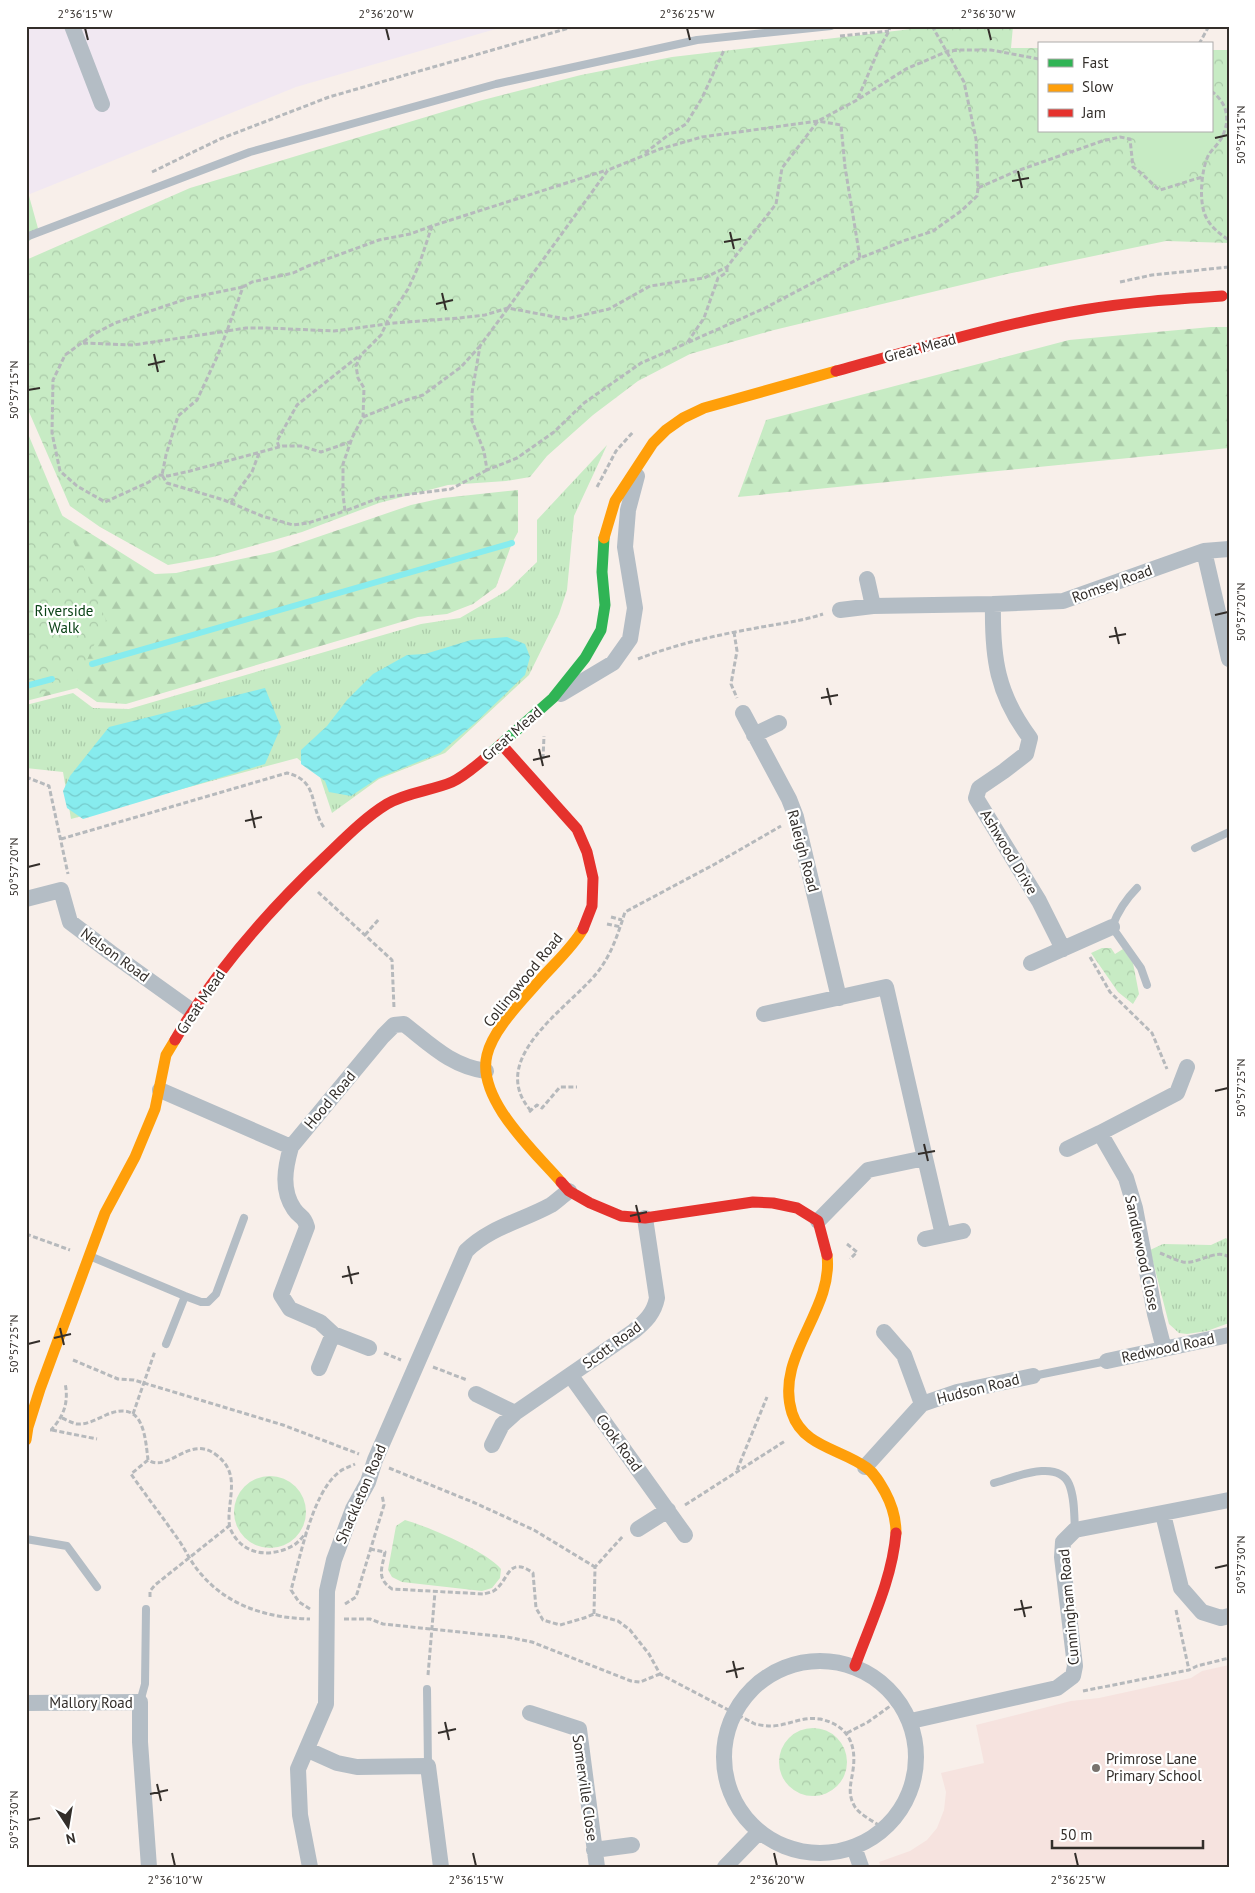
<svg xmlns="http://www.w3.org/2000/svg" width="1255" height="1893" font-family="'PT Sans',sans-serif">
  <defs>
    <pattern id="grass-tufts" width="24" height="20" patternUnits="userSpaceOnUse" patternTransform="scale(1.25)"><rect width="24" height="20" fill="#c7ebc4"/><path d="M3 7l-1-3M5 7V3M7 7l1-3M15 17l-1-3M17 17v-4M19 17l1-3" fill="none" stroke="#abcaa9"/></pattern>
    <pattern id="forest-firs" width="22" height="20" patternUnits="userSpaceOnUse" patternTransform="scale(1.25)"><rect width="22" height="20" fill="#c7ebc4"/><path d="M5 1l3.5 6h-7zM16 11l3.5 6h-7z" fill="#abcaa9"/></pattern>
    <pattern id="park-crowns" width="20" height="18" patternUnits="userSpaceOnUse" patternTransform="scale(1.25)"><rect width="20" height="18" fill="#c7ebc4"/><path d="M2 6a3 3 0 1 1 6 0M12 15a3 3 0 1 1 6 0" fill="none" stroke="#abcaa9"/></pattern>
    <pattern id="water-waves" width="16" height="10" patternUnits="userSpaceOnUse" patternTransform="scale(1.25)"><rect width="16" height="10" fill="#87ecee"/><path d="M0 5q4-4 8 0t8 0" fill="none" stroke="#75cbcc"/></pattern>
  </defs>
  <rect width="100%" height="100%" fill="#f8efea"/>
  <path fill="#f1e8f2" d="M26 26H506L296 87 30 194 26 185Z"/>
  <path fill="#f6e3df" d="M1229 1665V1867H881L879 1862 910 1851 927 1840 937 1828 944 1810 946 1792 941 1773 984 1763 976 1725 1071 1701 1099 1698 1191 1678 1202 1671Z"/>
  <path fill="url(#grass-tufts)" d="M26 185 39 232 26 244Z
    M607 445 574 516 567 590 559 614 529 675 445 753 379 779 332 813 320 777 297 758 71 819 63 772 26 768V705L73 693 93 708 129 709 421 624 460 618 508 590 537 562V520Z
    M1226 1238 1229 1241V1323L1207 1331 1187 1334 1179 1333 1169 1324 1150 1250 1163 1244 1211 1245Z"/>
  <path fill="url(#forest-firs)" d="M1211 327H1229V448L738 497 766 420 1069 340Z
    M26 438 58 513 155 574 176 573 274 552 411 505 443 498 518 490V532L512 543 496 587 473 604 447 614 418 617 126 704 97 702 77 688 26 701Z"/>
  <path fill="url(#park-crowns)" d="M951 26H1013L1011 48H1039V131H1211V50H1229V243L1166 241 1007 274 774 330 690 354 638 381 593 415 547 456 530 477 506 481 448 485 379 503 302 532 213 557 168 565 100 527 70 506 26 405V260L190 188 479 101 581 75 672 57 920 28Z
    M26 429 106 620 75 685 26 697Z
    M1102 948H1111L1115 954 1123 949 1133 963 1139 994 1133 1004 1118 992 1091 953Z
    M234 1512a36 36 0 1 1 72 0a36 36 0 1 1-72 0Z
    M405 1520C429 1527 486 1551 501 1569L500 1578 492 1588 482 1591 402 1582 392 1577 388 1570 396 1526Z
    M779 1762a34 34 0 1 1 68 0a34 34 0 1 1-68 0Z"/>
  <path fill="#c7ebc4" d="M1211 91C1247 115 1216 149 1194 168 1185 176 1175 188 1161 186 1151 184 1145 174 1140 165 1133 151 1138 142 1147 131H1211Z"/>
  <path fill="url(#water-waves)" d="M507 637 525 644 530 657 525 675 475 723 440 753 378 778 351 796 329 792 325 781 301 764V750L327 726 347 700 373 674 407 655 425 654 471 640Z
    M265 688 281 727 265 764 83 819 67 808 63 791 70 776 109 727Z"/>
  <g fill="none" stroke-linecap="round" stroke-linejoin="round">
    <path stroke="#87ecee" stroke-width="6" d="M92 664 512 543
      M26 686 52 679"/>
    <path stroke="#b6b9bc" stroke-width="3" stroke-dasharray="5 2.5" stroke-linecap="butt" d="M932 26 964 82 976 139 978 188 1014 172 1102 141 1120 137 1130 139 1133 167C1143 173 1150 183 1160 190L1202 177
      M840 36 889 31
      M1199 44 1209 26
      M1211 91C1228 103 1231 121 1221 139 1218 144 1213 149 1209 154 1201 169 1198 204 1207 219 1212 228 1220 234 1229 240
      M858 98 879 49 889 31 890 26
      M645 153 667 136 686 124 702 98 724 50
      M152 172 220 139 329 97 576 26
      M978 188 977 196 961 211 933 231 903 241 860 258 845 167 841 125 818 121 702 137 660 149 608 170 508 308 566 319 609 309 650 286 704 278 727 267 776 204 782 168 818 121 857 100 906 69 948 51 961 50H991L1039 59
      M432 226 410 234 379 240 308 266 293 273 252 282 243 287 227 331 246 328H267L334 331 394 323 459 318 485 315 508 308
      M727 267V272L718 278 704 318 687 343 765 308 860 258
      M1120 282 1152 275 1229 267
      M243 287 189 298 115 323 94 334 65 355 53 380 52 433 60 471 77 486 105 502 149 482 158 475 168 476 190 471 283 446H301L321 452 350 442
      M508 308 480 346 472 393V421L484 451 487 470 517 458 554 432 584 403 641 363 687 343
      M83 343 133 345 227 331 217 357 197 400 178 416 166 455 162 475 167 483 224 500 262 516 293 525 308 523 345 511
      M363 417 403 401 423 395 461 367 480 346
      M279 447 277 441 297 405 360 355
      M487 470 451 489 379 498 345 511 343 494V464L352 438 363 417 364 388 358 378 356 366 361 355 381 335 388 320 408 289 419 265 432 226 607 170
      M597 487 616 451 633 432
      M231 503 237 492 252 472 259 453
      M734 632 737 651 731 684 737 698
      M638 659C674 645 712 636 751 629 775 624 800 622 823 614
      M543 759 544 736
      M26 777 49 786 68 874
      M61 839 287 773C320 781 308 806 325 829
      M318 892 392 960 394 1008
      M611 917 622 920
      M607 924 621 927
      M365 935 379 919
      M1090 957 1110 992 1152 1033 1167 1069
      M531 1111C486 1059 566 1010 596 974 611 956 618 934 625 912L715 864 781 826
      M529 1112 537 1105 542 1108 560 1087H577
      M26 1234 70 1250
      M847 1244 857 1252 850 1259
      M1160 1253C1167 1256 1175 1260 1183 1262 1198 1265 1215 1248 1229 1257
      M384 1353 401 1360
      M73 1360 118 1379 134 1380 283 1425 359 1454
      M433 1367 467 1380
      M133 1414 155 1351
      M62 1418C67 1420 72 1423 77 1424 87 1425 97 1419 106 1415 143 1399 145 1434 148 1460 169 1473 189 1435 215 1454 239 1471 230 1492 229 1516 229 1520 229 1524 230 1528 241 1555 270 1559 294 1545 299 1542 303 1536 307 1532
      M50 1430H51C64 1416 69 1402 65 1383
      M52 1430 97 1439
      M148 1460 131 1474C147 1497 164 1519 180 1542 187 1553 192 1564 201 1574 229 1607 269 1618 310 1619
      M389 1468 475 1503 534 1530 595 1567
      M737 1470 767 1397
      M685 1505 785 1441
      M370 1549 385 1552C382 1569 376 1578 392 1589L484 1594C487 1593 493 1592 495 1590 509 1580 508 1555 533 1573L536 1608 543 1620 560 1625 584 1618 594 1614 618 1621 630 1630 649 1654 660 1674 755 1724C760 1725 766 1726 771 1726 787 1726 802 1716 820 1719 847 1725 857 1743 853 1770 851 1784 847 1794 855 1807 860 1815 875 1822 883 1828
      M150 1597V1591L155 1585 229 1526
      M345 1604 356 1597 384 1505 382 1495
      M310 1609 299 1602 291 1590C300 1558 312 1494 338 1473 342 1469 349 1467 355 1464
      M1176 1610 1189 1670
      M594 1614 595 1567 623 1536
      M344 1619H370L383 1624 507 1637 532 1642 631 1681 640 1682 660 1674
      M428 1675 435 1592
      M1083 1691 1189 1670 1197 1666 1229 1658
      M847 1733 868 1722 900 1699"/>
    <path stroke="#b4bdc5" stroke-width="8" d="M26 237 250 152 496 84 697 40 831 26
      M1195 848 1229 832
      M1137 888C1125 900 1118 911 1112 927L1141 968 1147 985
      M92 1257 185 1296 201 1302H208L216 1294 244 1218
      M166 1344 185 1296
      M1033 1376 1107 1361
      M994 1483C1013 1478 1058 1458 1069 1484 1075 1498 1074 1516 1075 1530
      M26 1539 67 1546 97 1587
      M427 1689 428 1766
      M140 1702 145 1684 146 1609"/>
    <path stroke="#b4bdc5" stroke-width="16" d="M72 26 102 104
      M1204 551 1229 659
      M867 579 873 606
      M993 604 1063 601 1204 551 1229 549
      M840 610 873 606 993 604C992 658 997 694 1030 738L1026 754 1004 771 979 788 976 798 1039 901 1063 949
      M561 694 613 663 630 639 635 608 625 547 628 510 637 476
      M743 713 789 799 796 817 839 998
      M754 735 779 723
      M26 899 61 890 70 922 111 953 192 1011
      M1031 963 1112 927
      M764 1014 886 987 925 1158 868 1170 818 1221
      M160 1090 291 1147
      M1067 1149 1100 1133
      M925 1158 943 1235
      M925 1239 963 1231
      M884 1332 904 1355 922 1404
      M369 1348 333 1334 320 1322 290 1309 281 1295 307 1227C304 1215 300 1218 294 1209 281 1190 285 1168 291 1147L383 1036 394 1025 404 1024C431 1045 451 1066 486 1071
      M1164 1349 1155 1314 1135 1208 1126 1178 1100 1133 1177 1093 1187 1067
      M1107 1361 1229 1335
      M319 1368 333 1334
      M571 1376 685 1535
      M476 1394 515 1413
      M492 1445 502 1425 515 1413 634 1331C646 1321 654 1313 657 1298L645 1218
      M865 1467 922 1404 957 1392 1033 1376
      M1163 1514 1181 1588 1202 1612 1221 1618 1229 1616
      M638 1529 668 1510
      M724 1757a96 96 0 1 1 192 0a96 96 0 1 1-192 0Z
      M26 1703 140 1702V1742L149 1867
      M530 1713 579 1729 597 1867
      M911 1721 1057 1688 1073 1676 1075 1666 1062 1557 1063 1542 1075 1530 1229 1500
      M308 1750 337 1763 357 1767 428 1766 441 1867
      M854 1847 861 1867
      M594 1850 632 1845
      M310 1867 300 1815 298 1769 326 1704 327 1591 334 1560 353 1509 368 1482 375 1460 466 1251C490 1227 522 1221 551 1205 557 1201 563 1195 569 1191
      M725 1867 758 1833"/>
    <path stroke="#30b455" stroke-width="11" d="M483 760 553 698 585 658 601 630 605 605 602 572 604 538"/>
    <path stroke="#ff9f0a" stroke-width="11" d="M604 538 615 501 653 443 666 430 683 418 704 408 836 371
      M561 1182C535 1152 476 1099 487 1055 493 1029 522 1001 539 981 552 966 574 946 583 929
      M827 1255C834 1311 774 1356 792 1413 803 1447 842 1449 867 1468 875 1474 880 1483 885 1492 892 1505 896 1518 896 1533
      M26 1440 28 1427 40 1389 105 1213 135 1157 155 1109 166 1055 175 1040"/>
    <path stroke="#e5322d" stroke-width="11" d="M836 371C917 349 999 324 1083 310 1129 302 1175 299 1222 296
      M501 744 577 829 587 852 593 878 592 906 583 929
      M175 1040C215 971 266 913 324 858 343 840 364 818 387 804 407 792 431 791 452 782 463 777 473 768 483 760
      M561 1182 569 1191 590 1203 621 1216 645 1218 753 1202 773 1203 797 1208 818 1221 827 1255
      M855 1666C871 1622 892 1580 896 1533"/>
  </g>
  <path fill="none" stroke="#332e2a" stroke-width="2" d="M85 28 88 40M386 28 389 40M687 28 690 40M988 28 991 40M1215 138 1228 135M1018 171 1022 188M1012 181 1029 178M730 232 734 249M724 242 741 239M442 293 446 310M436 304 453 300M154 354 158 372M148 365 165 361M28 390 40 388M1215 615 1228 612M1115 627 1119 644M1109 637 1126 634M827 688 831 705M821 698 838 695M539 749 543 766M533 760 550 756M251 810 255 828M245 821 262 817M28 867 40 864M1215 1091 1228 1088M924 1144 928 1161M918 1154 935 1151M636 1205 640 1222M630 1216 647 1212M348 1266 352 1284M342 1277 359 1273M60 1328 64 1345M54 1338 71 1334M28 1344 40 1341M1215 1568 1228 1565M1021 1600 1025 1617M1014 1610 1032 1607M733 1661 737 1678M726 1672 744 1668M445 1722 449 1740M438 1733 456 1729M157 1784 161 1801M150 1794 168 1790M28 1820 40 1818M172 1853 175 1866M473 1853 476 1866M774 1853 777 1866M1075 1853 1078 1866"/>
  <circle fill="#78726d" stroke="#fff" stroke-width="2" cx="1096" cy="1768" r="5"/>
  <g text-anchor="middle" stroke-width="4.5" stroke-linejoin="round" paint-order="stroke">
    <g font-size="15" fill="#332e2a" stroke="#fff">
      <text transform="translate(920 348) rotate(-15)" y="5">Great Mead</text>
      <text transform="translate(1112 584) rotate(-20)" y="5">Romsey Road</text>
      <text transform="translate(512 734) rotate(-41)" y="5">Great Mead</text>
      <text transform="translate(803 851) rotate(75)" y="5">Raleigh Road</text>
      <text transform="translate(1009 852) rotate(59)" y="5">Ashwood Drive</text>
      <text transform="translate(115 955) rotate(36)" y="5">Nelson Road</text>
      <text transform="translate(523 980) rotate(-51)" y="5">Collingwood Road</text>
      <text transform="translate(201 1002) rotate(-56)" y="5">Great Mead</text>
      <text transform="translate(330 1100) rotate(-50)" y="5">Hood Road</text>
      <text transform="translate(1142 1253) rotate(78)" y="5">Sandlewood Close</text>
      <text transform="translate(612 1345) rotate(-36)" y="5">Scott Road</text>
      <text transform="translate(1168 1348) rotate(-12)" y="5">Redwood Road</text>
      <text transform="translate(978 1389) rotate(-14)" y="5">Hudson Road</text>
      <text transform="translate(619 1443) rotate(54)" y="5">Cook Road</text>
      <text transform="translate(361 1494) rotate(-67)" y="5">Shackleton Road</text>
      <text transform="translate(1069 1607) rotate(-95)" y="5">Cunningham Road</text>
      <text x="91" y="1708">Mallory Road</text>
      <text transform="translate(585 1788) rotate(82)" y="5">Somerville Close</text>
    </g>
    <g font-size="15" fill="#0a4216" stroke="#fff">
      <text x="64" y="616">Riverside<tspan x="64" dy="17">Walk</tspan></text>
    </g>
    <g font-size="15" fill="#332e2a" stroke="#fff" text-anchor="start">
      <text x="1106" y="1764">Primrose Lane<tspan x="1106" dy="17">Primary School</tspan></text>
    </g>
  </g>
  <rect width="1255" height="1893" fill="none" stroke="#ffffff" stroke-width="55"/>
  <rect x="1038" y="42" width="175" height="90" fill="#ffffff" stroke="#adabaa"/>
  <rect x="1048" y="59" width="25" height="8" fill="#30b455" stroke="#adabaa"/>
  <text x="1082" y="68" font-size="15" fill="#332e2a">Fast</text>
  <rect x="1048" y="84" width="25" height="8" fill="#ff9f0a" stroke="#adabaa"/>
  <text x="1082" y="92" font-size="15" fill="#332e2a">Slow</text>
  <rect x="1048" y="109" width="25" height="8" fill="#e5322d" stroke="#adabaa"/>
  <text x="1082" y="118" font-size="15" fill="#332e2a">Jam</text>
  <g transform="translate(68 1826) rotate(168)" stroke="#ffffff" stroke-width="4" paint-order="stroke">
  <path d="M0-4L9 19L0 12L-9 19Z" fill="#332e2a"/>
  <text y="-8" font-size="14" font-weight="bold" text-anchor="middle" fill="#332e2a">N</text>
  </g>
  <path d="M1052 1840v8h151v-8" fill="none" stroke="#332e2a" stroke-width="2.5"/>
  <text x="1060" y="1840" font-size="15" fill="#332e2a" stroke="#ffffff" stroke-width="4" paint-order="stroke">50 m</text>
  <rect x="28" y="28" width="1200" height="1838" fill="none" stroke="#332e2a" stroke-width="2"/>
  <g font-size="12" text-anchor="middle" fill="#332e2a">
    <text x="85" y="18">2°36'15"W</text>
    <text x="386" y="18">2°36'20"W</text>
    <text x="687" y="18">2°36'25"W</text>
    <text x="988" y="18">2°36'30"W</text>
    <text transform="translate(1241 135) rotate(-90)" y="4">50°57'15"N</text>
    <text transform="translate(14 390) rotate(-90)" y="4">50°57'15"N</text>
    <text transform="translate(1241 612) rotate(-90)" y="4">50°57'20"N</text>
    <text transform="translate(14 867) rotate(-90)" y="4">50°57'20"N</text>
    <text transform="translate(1241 1088) rotate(-90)" y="4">50°57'25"N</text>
    <text transform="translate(14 1344) rotate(-90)" y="4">50°57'25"N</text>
    <text transform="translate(1241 1565) rotate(-90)" y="4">50°57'30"N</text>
    <text transform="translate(14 1820) rotate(-90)" y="4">50°57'30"N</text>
    <text x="175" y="1884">2°36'10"W</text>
    <text x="476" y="1884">2°36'15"W</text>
    <text x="777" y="1884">2°36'20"W</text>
    <text x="1078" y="1884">2°36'25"W</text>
  </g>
</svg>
